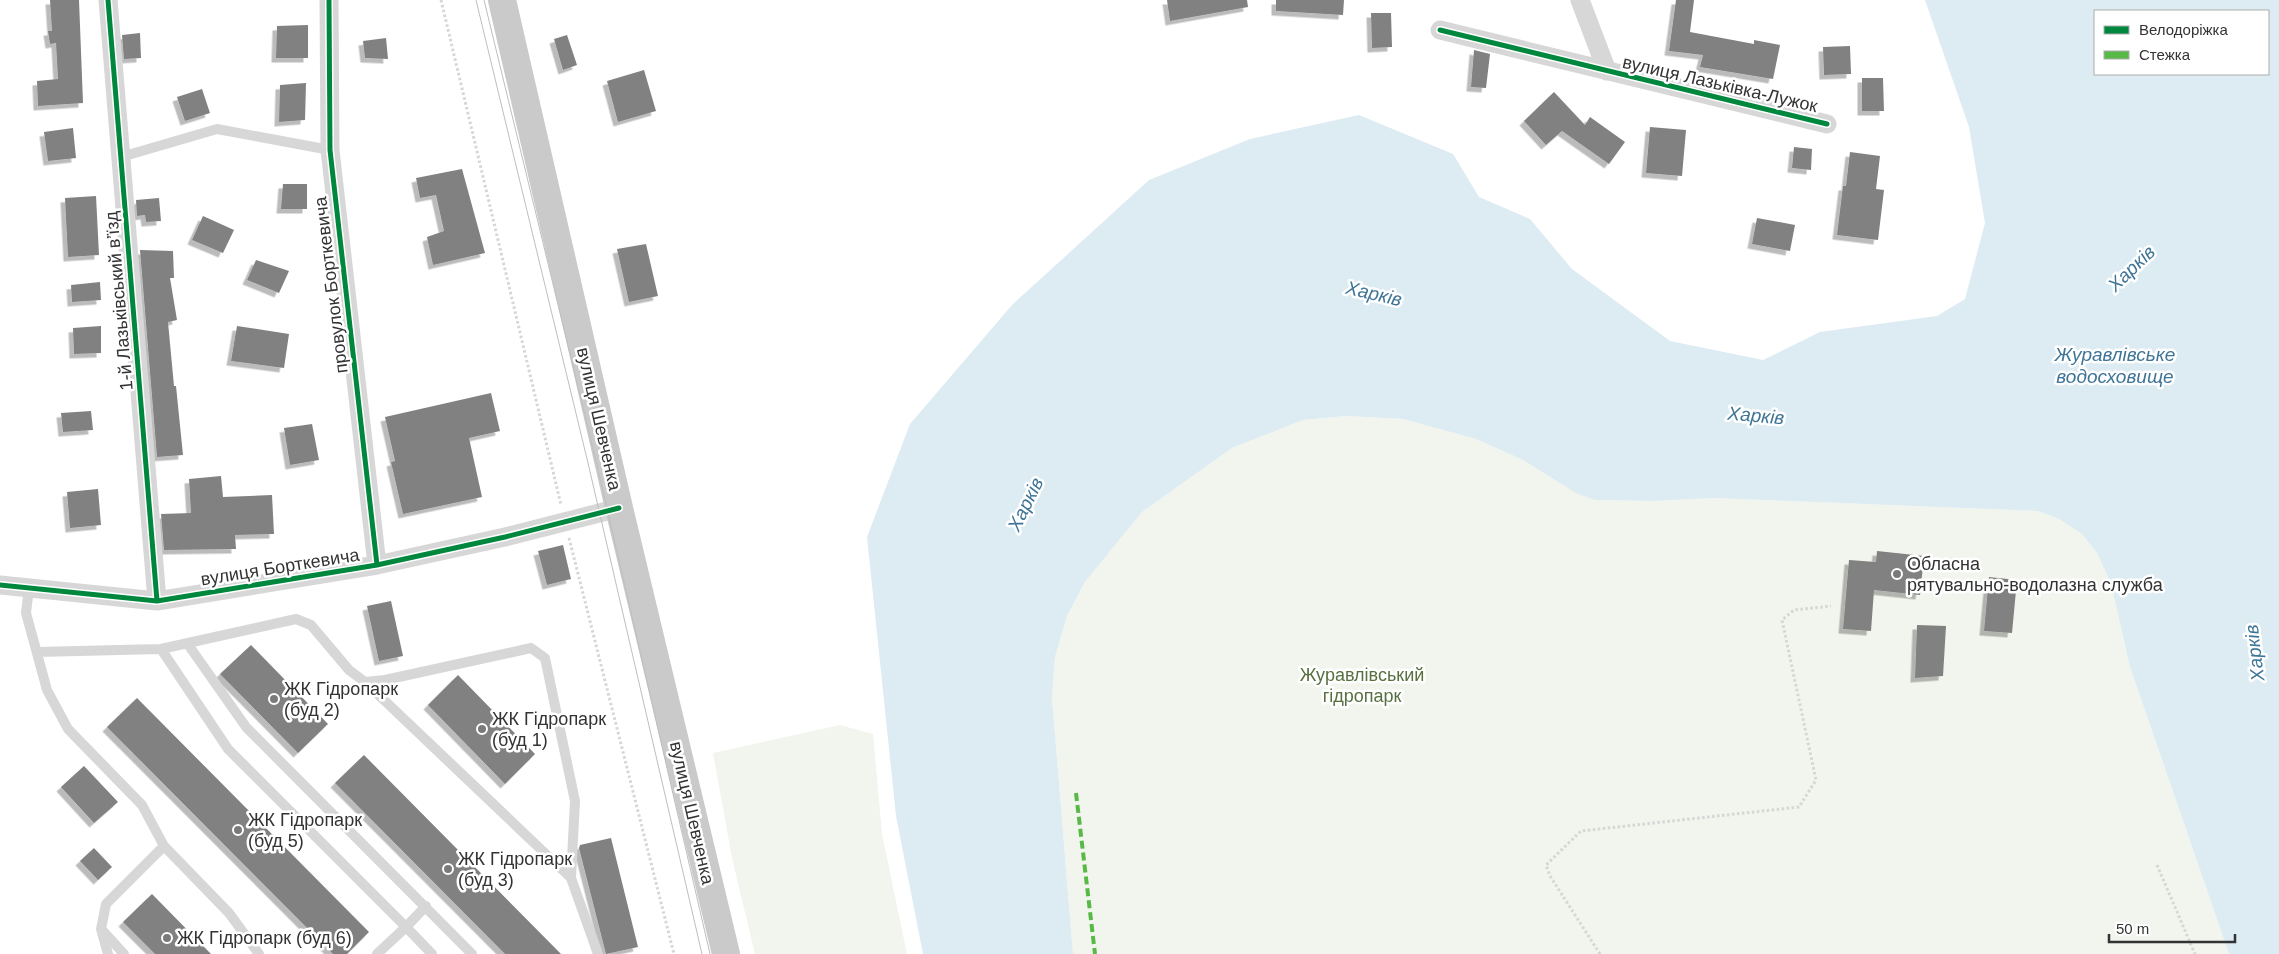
<svg xmlns="http://www.w3.org/2000/svg" width="2279" height="954" font-family="Arial,sans-serif">
  <defs>
    <filter id="shadow"><feDropShadow dx="-4.5" dy="4.5" stdDeviation="0" flood-color="#0004"/></filter>
  </defs>
  <rect width="100%" height="100%" fill="#fff"/>
  <path fill="#f1f5ed" d="M1346 416 1403 419 1476 439 1523 460 1595 500 1653 501 1714 498 2038 511 2059 519 2082 534 2097 553 2111 584 2130 667 2229 954H1073L1052 698 1055 657 1067 616 1085 582 1142 512 1232 448 1303 420Z
    M840 725 873 734 882 834 907 954H755L732 858 713 753Z"/>
  <path fill="#ddebf3" fill-rule="evenodd" d="M1925 0H2279V954H2229L2130 667 2111 584 2097 553 2082 534 2059 519 2038 511 1714 498 1653 501 1595 500 1576 493 1523 460 1476 439 1403 419 1346 416 1303 420 1232 448 1142 512 1085 582 1067 616 1055 657 1052 698 1073 954H923L896 816 867 537 910 424 1012 305 1149 180 1250 139 1359 115 1453 154 1479 197 1530 219 1572 269 1670 341 1763 360 1820 332 1937 316 1965 299 1985 223 1969 127ZM2095 11H2268V74H2095Z"/>
  <path fill="#818181" filter="url(#shadow)" d="M50 0H79L83 103 38 106 37 81 58 79 56 43 50 44 48 31H52Z
    M1167 0H1247L1248 7 1170 21Z
    M1276 0H1344L1343 15 1276 11Z
    M1676 0H1694L1690 32 1754 44V40L1780 45 1773 79 1700 67 1703 55 1669 51Z
    M1371 13H1391L1392 47 1372 48Z
    M308 25V58H276L277 26Z
    M140 33 141 58 124 59 122 35Z
    M567 35 577 65 563 70 554 39Z
    M386 38 388 59 365 58 363 41Z
    M1850 46 1851 74 1824 75 1823 47Z
    M1474 50 1490 54 1486 88 1471 87Z
    M644 70 656 111 618 122 607 81Z
    M1862 78H1883L1884 111H1862Z
    M306 83 305 120 279 122 280 85Z
    M202 89 210 113 185 121 177 97Z
    M1554 92 1585 125 1590 117 1625 142 1609 164 1562 131 1546 145 1524 121Z
    M1650 127 1686 130 1682 176 1646 173Z
    M73 128 76 158 48 161 44 132Z
    M1794 147 1812 149 1811 170 1792 168Z
    M1850 152 1880 156 1876 189 1884 190 1878 240 1837 235 1843 186H1846Z
    M462 169 485 253 433 265 427 237 444 231 436 195 420 198 416 178Z
    M283 184H307V209H281Z
    M96 196 99 255 68 257 65 198Z
    M159 198 161 221 146 222 145 215 137 216 136 200Z
    M203 216 234 230 223 253 192 240Z
    M1757 218 1795 225 1790 251 1752 244Z
    M646 244 658 296 629 302 617 249Z
    M140 250 173 251 174 278H170L177 320 168 322 174 386H176L183 455 157 457Z
    M256 260 289 271 279 293 247 280Z
    M100 282 101 300 72 302 71 285Z
    M101 326V353L74 354 73 328Z
    M237 326 289 334 284 368 231 361Z
    M491 393 500 431 469 438 482 497 403 514 391 462 395 461 385 417Z
    M91 411 93 430 63 432 61 413Z
    M312 424 319 460 290 465 284 428Z
    M221 476 223 497 272 495 274 534 235 535 236 549 164 550 161 514 191 513 189 479Z
    M98 489 101 525 70 528 67 492Z
    M563 545 571 579 547 585 538 551Z
    M1877 551 1924 556 1920 595 1874 590 1871 631 1843 629 1849 560 1876 562Z
    M1989 577 2017 580 2012 633 1984 631Z
    M391 601 403 656 379 661 367 606Z
    M1917 625 1946 626 1943 676 1915 678Z
    M251 645 328 724 298 753 220 674Z
    M458 675 535 754 505 784 428 705Z
    M137 698 369 932 347 954H333L107 727Z
    M364 755 561 954H505L335 783Z
    M84 766 118 802 94 823 61 787Z
    M611 838 638 947 606 954 579 848 580 845Z
    M94 848 112 867 98 880 80 861Z
    M152 894 211 954H155L123 922Z"/>
  <g fill="none" stroke-linecap="round" stroke-linejoin="round">
    <path stroke="#d6d6d6" stroke-width="3" stroke-dasharray="2.5 2.5" stroke-linecap="butt" d="M441 0 561 505
      M569 538 674 954
      M2157 865 2195 954
      M1600 954 1550 876 1546 865 1581 831 1799 807 1816 780 1782 620 1794 610 1831 606"/>
    <path stroke="#d7d7d7" stroke-width="10" d="M121 157 217 129 330 150
      M29 588 26 613 47 690 68 729 142 805 164 846 229 913 259 954
      M187 643 246 727 472 954
      M37 652 161 649
      M365 682 385 680 531 648 545 658 575 801 571 878 365 682 349 670 311 625 296 619 161 649 228 749 406 927 377 954
      M571 878 598 954
      M426 906 406 927 432 954
      M103 931 124 954
      M108 954 101 929 106 904 164 846"/>
    <path stroke="#d7d7d7" stroke-width="19" d="M108 0 157 601
      M329 0 330 150 377 565
      M1580 0 1607 71
      M1440 30 1827 124
      M0 585 157 601 377 565 505 537 619 508"/>
    <path stroke="#cacaca" stroke-width="28" d="M502 0 619 508 726 954"/>
    <path stroke="#bebebe" stroke-width="1" d="M476 0 588 463 702 954
      M484 0 596 461 710 954"/>
    <path stroke="#58b947" stroke-width="4" stroke-dasharray="8 4" stroke-linecap="butt" d="M1076 793 1095 954"/>
    <g stroke="#fff" stroke-width="8">
      <path id="cycleway" d="M108 0 157 601
        M329 0 330 150 377 565
        M1440 30 1827 124
        M0 585 157 601 377 565 505 537 619 508"/>
    </g>
    <use href="#cycleway" stroke="#00873e" stroke-width="5"/>
  </g>
  <g fill="#7a7a7a" stroke="#fff" stroke-width="2">
    <circle cx="1897" cy="574" r="5"/>
    <circle cx="274" cy="699" r="5"/>
    <circle cx="482" cy="729" r="5"/>
    <circle cx="238" cy="830" r="5"/>
    <circle cx="448" cy="869" r="5"/>
    <circle cx="167" cy="938" r="5"/>
  </g>
  <g text-anchor="middle" stroke-width="5" stroke-linejoin="round" paint-order="stroke">
    <g font-size="18" fill="#333" stroke="#fff">
      <text transform="translate(1720 84) rotate(13)" y="6">вулиця Лазьківка-Лужок</text>
      <text transform="translate(331 285) rotate(-97)" y="6">провулок Борткевича</text>
      <text transform="translate(119 301) rotate(-95)" y="6">1-й Лазьківський в’їзд</text>
      <text transform="translate(599 419) rotate(77)" y="6">вулиця Шевченка</text>
      <text transform="translate(280 567) rotate(-9)" y="6">вулиця Борткевича</text>
      <text transform="translate(692 813) rotate(77)" y="6">вулиця Шевченка</text>
    </g>
    <g font-size="18" fill="#333" stroke="#fff" text-anchor="start">
      <text x="1907" y="570">Обласна<tspan x="1907" dy="21">рятувально-водолазна служба</tspan></text>
      <text x="284" y="695">ЖК Гідропарк<tspan x="284" dy="21">(буд 2)</tspan></text>
      <text x="492" y="725">ЖК Гідропарк<tspan x="492" dy="21">(буд 1)</tspan></text>
      <text x="248" y="826">ЖК Гідропарк<tspan x="248" dy="21">(буд 5)</tspan></text>
      <text x="458" y="865">ЖК Гідропарк<tspan x="458" dy="21">(буд 3)</tspan></text>
      <text x="177" y="944">ЖК Гідропарк (буд 6)</text>
    </g>
    <g font-size="18" fill="#56703f" stroke="#fff">
      <text x="1362" y="681">Журавлівський<tspan x="1362" dy="21">гідропарк</tspan></text>
    </g>
    <g font-size="19" font-style="italic" fill="#3f7597" stroke="#fff">
      <text transform="translate(2131 268) rotate(-44)" y="7">Харків</text>
      <text transform="translate(1374 293) rotate(13)" y="7">Харків</text>
      <text x="2115" y="361">Журавлівське<tspan x="2115" dy="22">водосховище</tspan></text>
      <text transform="translate(1756 415) rotate(5)" y="7">Харків</text>
      <text transform="translate(1025 504) rotate(-64)" y="7">Харків</text>
      <text transform="translate(2254 653) rotate(-97)" y="7">Харків</text>
    </g>
  </g>
  <rect x="2094" y="10" width="175" height="65" fill="#ffffff" stroke="#adadad"/>
  <rect x="2104" y="26" width="25" height="8" fill="#00873e" stroke="#adadad"/>
  <text x="2139" y="35" font-size="15" fill="#333333">Велодоріжка</text>
  <rect x="2104" y="51" width="25" height="8" fill="#58b947" stroke="#adadad"/>
  <text x="2139" y="60" font-size="15" fill="#333333">Стежка</text>
  <path d="M2109 934v8h126v-8" fill="none" stroke="#333333" stroke-width="2.5"/>
  <text x="2116" y="934" font-size="15" fill="#333333" stroke="#ffffff" stroke-width="4" paint-order="stroke">50 m</text>
</svg>
